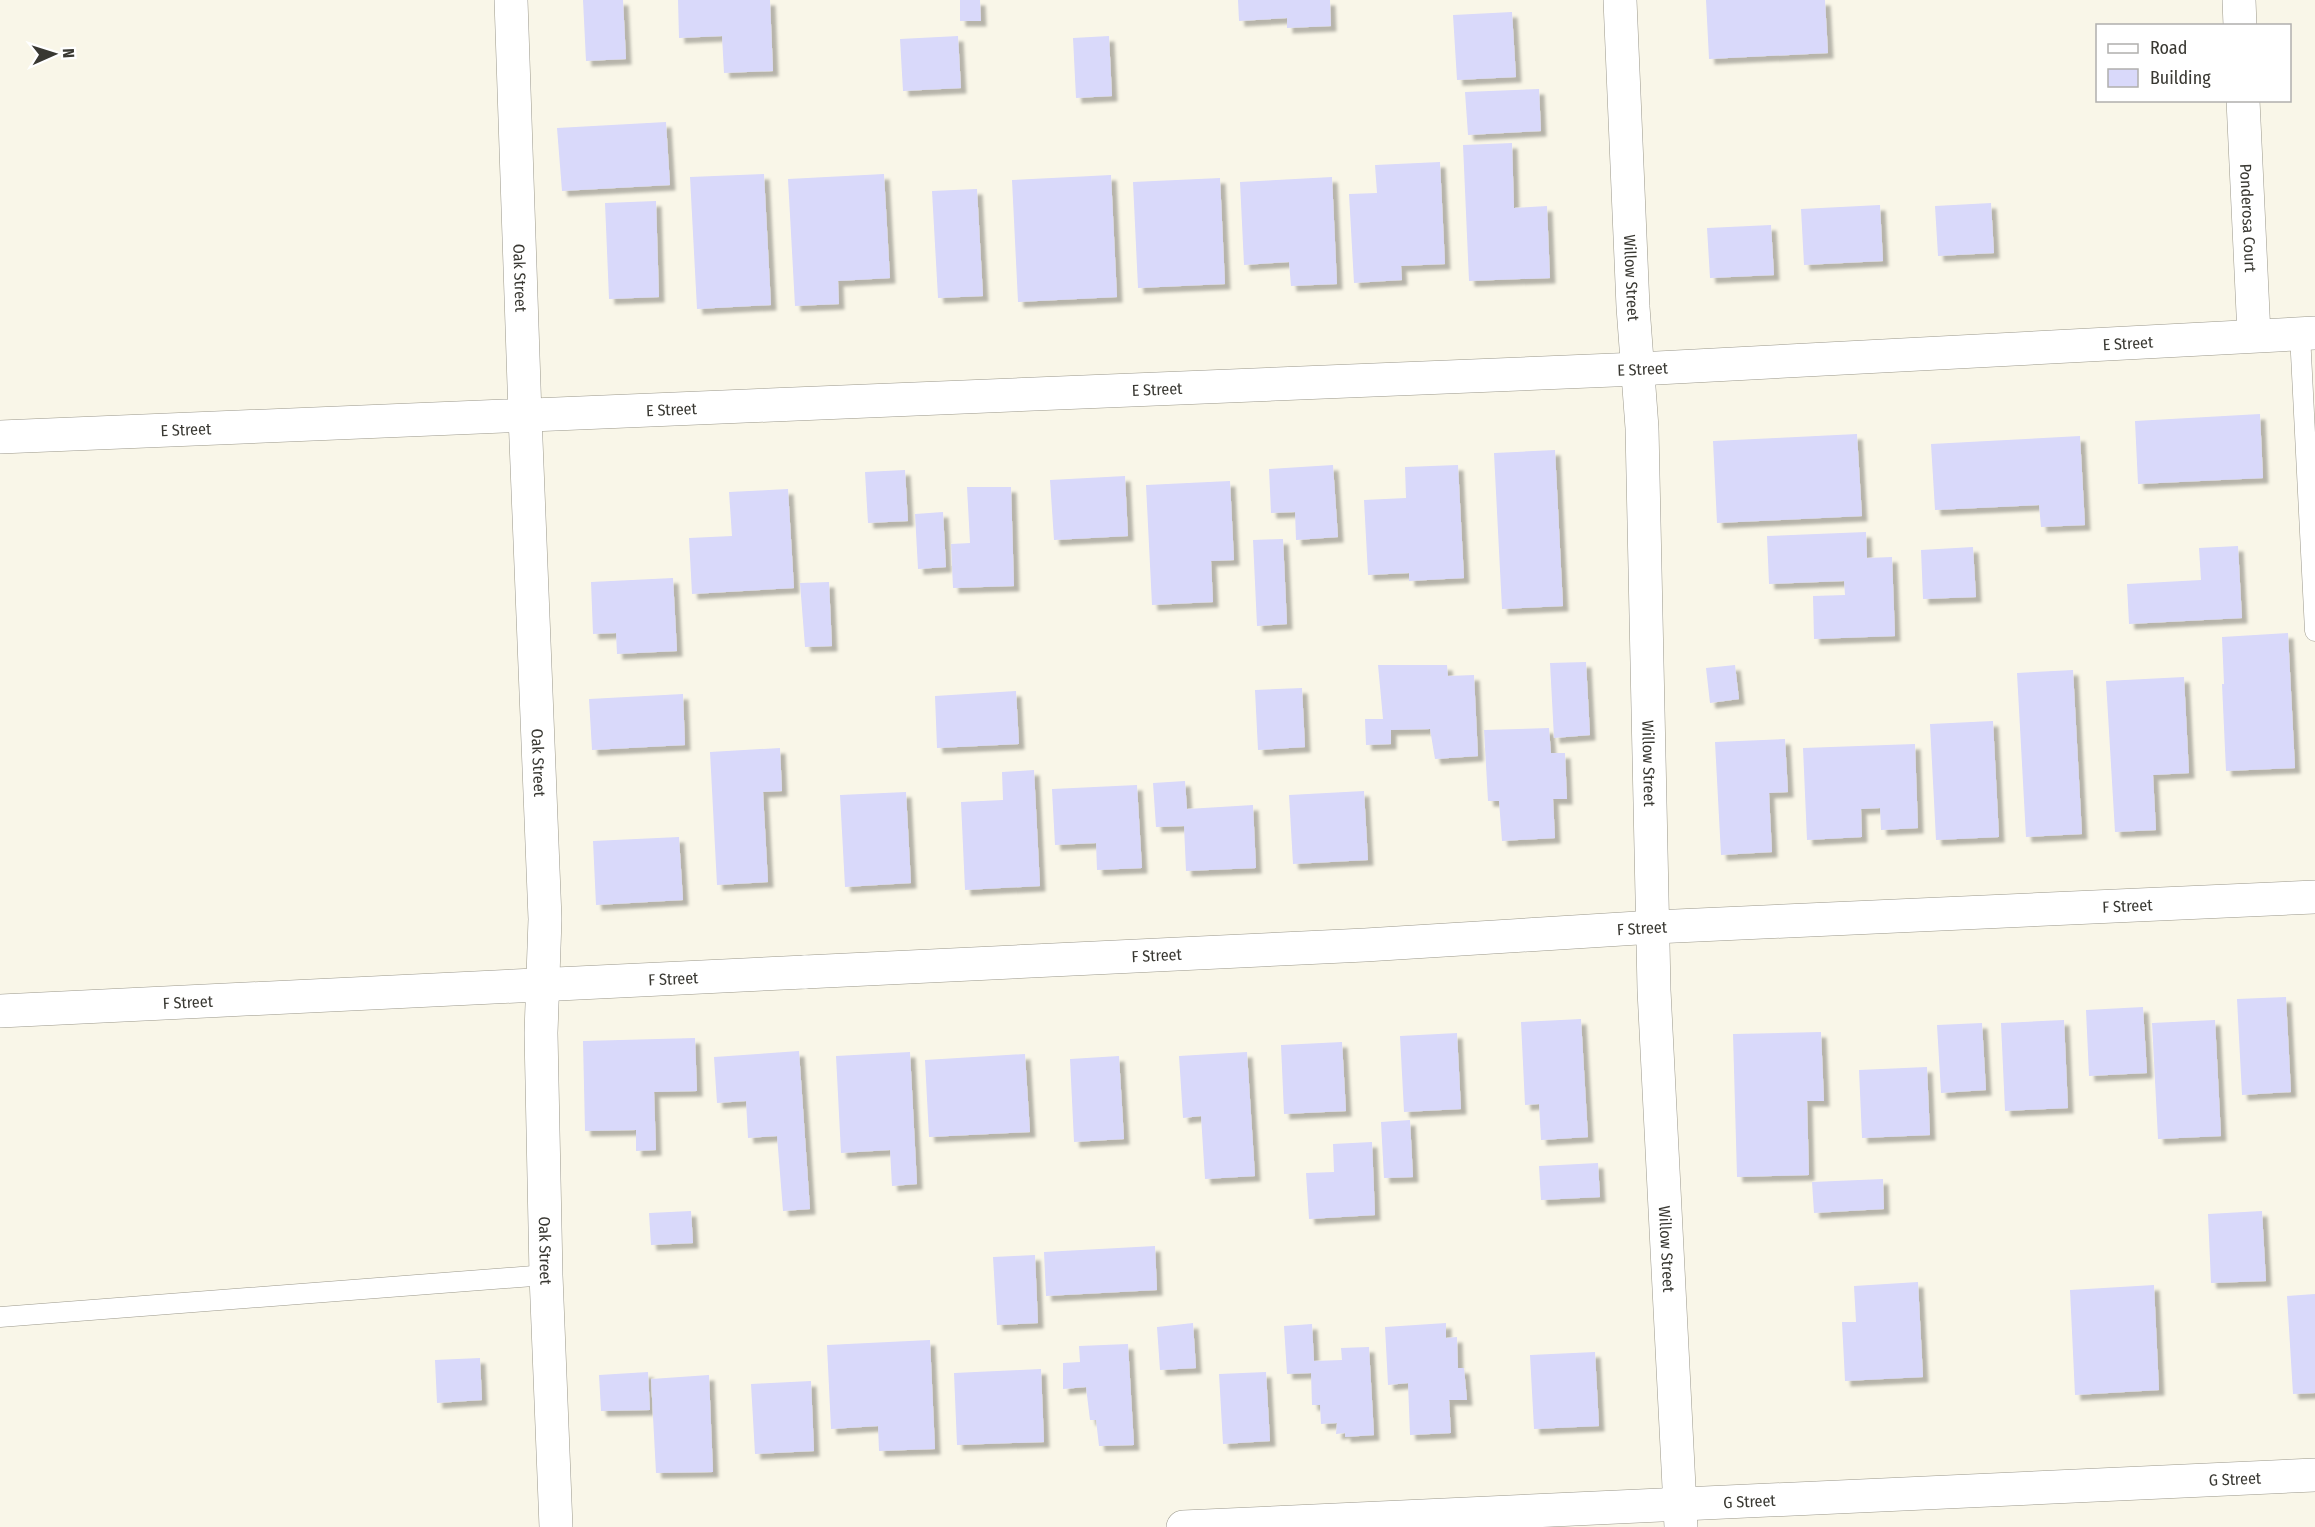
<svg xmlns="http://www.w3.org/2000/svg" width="2315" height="1527" font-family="'Fira Sans Condensed',sans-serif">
  <defs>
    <filter id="shadow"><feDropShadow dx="5.5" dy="5.5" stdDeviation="1.5" flood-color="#0004"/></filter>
  </defs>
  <rect width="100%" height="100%" fill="#f9f6e8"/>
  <path fill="#d9d9fa" filter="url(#shadow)" d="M583 0H623L626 59 586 61Z
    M678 0H770L773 71 724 73 722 36 679 38Z
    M960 0H980L981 21H960Z
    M1238 0H1330L1331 26 1287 28V18L1239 21Z
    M1706 0H1825L1828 53 1709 59Z
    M1512 12 1516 77 1457 80 1453 15Z
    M958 36 961 88 903 91 900 39Z
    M1109 36 1112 96 1076 98 1073 38Z
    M1539 89 1541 131 1468 135 1465 92Z
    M666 122 670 185 562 191 557 128Z
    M1512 143 1514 208 1547 206 1550 278 1469 281 1463 145Z
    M1440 162 1445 264 1401 266 1402 280 1354 283 1349 194 1377 193 1375 165Z
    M764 174 771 305 697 309 690 177Z
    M884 174 890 278 838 281 839 304 795 306 788 179Z
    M1111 175 1117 297 1018 302 1012 180Z
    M1332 177 1337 284 1291 286 1289 262 1244 265 1240 182Z
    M1220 178 1225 284 1138 288 1133 182Z
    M977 189 983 296 938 298 932 191Z
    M656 201 659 297 609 299 605 203Z
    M1991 203 1994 253 1938 256 1935 206Z
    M1880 205 1883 261 1804 265 1801 209Z
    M1771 225 1774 275 1710 278 1707 228Z
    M2260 414 2263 478 2138 484 2135 421Z
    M1857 434 1862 516 1717 523 1713 441Z
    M2080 436 2085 525 2041 527 2039 505 1935 510 1931 444Z
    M1555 450 1563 606 1502 609 1494 453Z
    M1333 465 1338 537 1296 540 1295 512 1271 513 1269 469Z
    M1458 465 1464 578 1409 581V573L1368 575 1364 500 1406 498 1405 467Z
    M905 470 908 521 868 523 865 472Z
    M1125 476 1128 536 1054 540 1050 480Z
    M1230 481 1234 560 1211 561 1213 602 1152 605 1146 485Z
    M967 487H1011L1014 586 953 588 951 544 970 543Z
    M788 489 794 588 692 594 689 538 732 536 729 492Z
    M943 512 946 567 918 569 915 514Z
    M1866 532 1867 558 1892 557 1895 636 1814 639 1813 596 1845 595 1844 581 1769 584 1767 536Z
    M1283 539 1287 624 1257 626 1253 540Z
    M2238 546 2242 618 2129 624 2127 584 2201 580 2199 548Z
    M1973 547 1976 597 1923 599 1921 550Z
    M673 578 677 651 617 654 616 633 593 634 591 582Z
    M829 582 832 646 805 647 800 583Z
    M2288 633 2295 768 2226 771 2222 684H2224L2222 637Z
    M1586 662 1590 735 1554 738 1550 663Z
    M1378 665H1447L1448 676 1474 675 1478 756 1435 759 1430 729 1391 730V744L1366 745 1365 719H1383Z
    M1735 665 1739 699 1710 703 1706 668Z
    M2073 670 2082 834 2026 837 2017 673Z
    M2184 677 2189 773 2153 775 2156 830 2115 832 2106 681Z
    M1302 688 1305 747 1258 750 1255 690Z
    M1016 691 1019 744 937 748 935 696Z
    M683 694 685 745 592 750 589 699Z
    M1993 721 1999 837 1936 840 1930 724Z
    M1549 728 1551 753H1565L1567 799H1553L1555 838 1502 841 1499 801H1488L1484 730Z
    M1785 739 1788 792 1769 793 1772 852 1721 855 1715 742Z
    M1915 744 1918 828 1881 830 1880 808 1861 809 1862 837 1807 840 1803 748Z
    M780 748 782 791 763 792 768 882 717 885 710 752Z
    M1034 770 1040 886 965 890 961 802 1003 800 1002 772Z
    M1185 781 1187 809 1253 805 1256 868 1186 871 1184 826 1156 827 1153 783Z
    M1137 785 1142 868 1097 870 1096 843 1055 845 1052 789Z
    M1364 791 1368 860 1293 864 1289 795Z
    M906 792 911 883 845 887 840 795Z
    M679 837 683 900 596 905 593 841Z
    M2286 997 2291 1092 2242 1095 2237 999Z
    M2143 1007 2147 1073 2089 1076 2086 1010Z
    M1581 1019 1588 1137 1541 1140 1539 1104 1525 1105 1521 1022Z
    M2064 1020 2068 1108 2005 1111 2001 1023Z
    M2215 1020 2221 1136 2158 1139 2152 1023Z
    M1982 1023 1986 1090 1941 1093 1937 1025Z
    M1821 1032 1824 1101H1807L1809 1175 1737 1177 1733 1034Z
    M1457 1033 1461 1109 1404 1112 1400 1036Z
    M695 1038 697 1091 654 1092 656 1150 636 1151V1130L585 1131 583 1041Z
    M1342 1042 1346 1111 1284 1114 1281 1045Z
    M799 1051 810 1209 783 1211 777 1136 748 1138 746 1101 717 1103 714 1057Z
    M910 1052 917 1184 892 1186 890 1150 841 1153 836 1056Z
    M1247 1052 1255 1176 1205 1179 1201 1116 1183 1118 1179 1056Z
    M1025 1054 1030 1132 929 1137 925 1060Z
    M1119 1056 1124 1139 1074 1142 1070 1059Z
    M1927 1067 1930 1135 1862 1138 1859 1070Z
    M1410 1120 1413 1177 1384 1178 1381 1122Z
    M1372 1142 1375 1215 1309 1219 1306 1173 1334 1172 1333 1144Z
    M1598 1163 1600 1197 1541 1200 1539 1166Z
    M1883 1179 1884 1209 1814 1213 1812 1182Z
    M691 1211 693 1243 651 1245 649 1213Z
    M2262 1211 2266 1281 2211 1283 2208 1214Z
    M1155 1246 1157 1290 1046 1296 1044 1252Z
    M1035 1255 1038 1323 997 1325 993 1257Z
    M1918 1282 1923 1377 1845 1381 1842 1322H1856L1854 1286Z
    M2154 1285 2159 1390 2075 1395 2070 1290Z
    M2315 1294V1393L2293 1394 2287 1296Z
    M1193 1323 1196 1368 1160 1370 1157 1327Z
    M1446 1323V1338L1457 1337 1458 1368H1464L1467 1400H1449L1451 1433 1410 1435 1408 1383 1388 1385 1385 1327Z
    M1312 1324 1314 1361 1342 1360 1341 1348 1369 1347 1374 1435 1345 1437V1433L1336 1434 1337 1423 1321 1424 1320 1405H1312L1311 1373 1287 1374 1284 1326Z
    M930 1340 935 1449 879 1451 878 1426 831 1429 827 1345Z
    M1128 1344 1134 1445 1099 1446 1096 1420H1090L1086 1387 1063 1389V1363L1080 1362 1079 1346Z
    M1595 1352 1599 1426 1534 1429 1530 1355Z
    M480 1358 482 1400 437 1403 435 1360Z
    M1041 1369 1044 1442 957 1445 954 1373Z
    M648 1372 650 1410 601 1411 599 1375Z
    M1266 1372 1270 1441 1223 1444 1219 1374Z
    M709 1375 713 1472 656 1473 651 1379Z
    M811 1381 814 1451 755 1454 751 1384Z"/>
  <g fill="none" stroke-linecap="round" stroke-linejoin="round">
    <g stroke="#9b988b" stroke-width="21">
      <path id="service" d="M2300 334 2315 631
        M0 1317 546 1275"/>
    </g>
    <g stroke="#9b988b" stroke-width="34">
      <g id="minor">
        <path id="s1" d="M511 0 525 415"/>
        <path id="s2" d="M1620 0 1633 307 1642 428 1654 990 1681 1527"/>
        <path d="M2239 0 2240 26"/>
        <path id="s3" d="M2243 100 2254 335"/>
      </g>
    </g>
    <g stroke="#9b988b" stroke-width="34">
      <g id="tertiary">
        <path id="s4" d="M525 415 545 919 541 1033 546 1275 556 1527"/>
        <path id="s5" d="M0 437 1638 369 2315 333"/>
        <path id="s6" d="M805 972 1365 945 1654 927 2315 897"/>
        <path id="s7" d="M1183 1527 2315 1475"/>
      </g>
    </g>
    <g stroke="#9b988b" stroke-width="34">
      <g id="secondary">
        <path id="s8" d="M0 1011 805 972"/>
      </g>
    </g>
    <use href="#service" stroke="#fff" stroke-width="20"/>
    <use href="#minor" stroke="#fff" stroke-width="33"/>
    <use href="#tertiary" stroke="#fff" stroke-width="33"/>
    <use href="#secondary" stroke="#fff" stroke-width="33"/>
  </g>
  <g text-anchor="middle" stroke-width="4.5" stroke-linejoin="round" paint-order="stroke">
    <g font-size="16" fill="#393832" stroke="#fff">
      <text dy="6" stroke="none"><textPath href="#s3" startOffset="118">Ponderosa Court</textPath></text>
      <text dy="6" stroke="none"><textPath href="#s1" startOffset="278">Oak Street</textPath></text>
      <text dy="6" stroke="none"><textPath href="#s2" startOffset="278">Willow Street</textPath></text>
      <text dy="6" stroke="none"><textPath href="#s5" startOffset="2130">E Street</textPath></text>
      <text dy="6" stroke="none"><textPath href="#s5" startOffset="1644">E Street</textPath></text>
      <text dy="6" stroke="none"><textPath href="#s5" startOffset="1158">E Street</textPath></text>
      <text dy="6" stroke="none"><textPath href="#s5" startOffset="672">E Street</textPath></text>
      <text dy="6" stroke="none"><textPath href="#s5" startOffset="186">E Street</textPath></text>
      <text dy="6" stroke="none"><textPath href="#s4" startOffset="348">Oak Street</textPath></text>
      <text dy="6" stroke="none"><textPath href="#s2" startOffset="764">Willow Street</textPath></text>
      <text dy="6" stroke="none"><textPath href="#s6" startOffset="1324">F Street</textPath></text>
      <text dy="6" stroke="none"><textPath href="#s6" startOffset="838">F Street</textPath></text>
      <text dy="6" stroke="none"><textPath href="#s6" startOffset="352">F Street</textPath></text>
      <text dy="6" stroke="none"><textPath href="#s8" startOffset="674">F Street</textPath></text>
      <text dy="6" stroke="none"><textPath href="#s8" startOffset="188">F Street</textPath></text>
      <text dy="6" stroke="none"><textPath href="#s4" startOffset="836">Oak Street</textPath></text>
      <text dy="6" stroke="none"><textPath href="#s2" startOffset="1250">Willow Street</textPath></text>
      <text dy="6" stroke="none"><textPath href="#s7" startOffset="1053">G Street</textPath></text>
      <text dy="6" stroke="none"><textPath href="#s7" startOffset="567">G Street</textPath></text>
    </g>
  </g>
  <rect x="2096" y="24" width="195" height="78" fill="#ffffff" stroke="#b0afad" stroke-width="1.5"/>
  <rect x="2108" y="44" width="30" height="9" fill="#ffffff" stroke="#b0afad" stroke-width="1.5"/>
  <text x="2150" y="54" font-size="18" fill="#393832">Road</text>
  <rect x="2108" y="69" width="30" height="18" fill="#d9d9fa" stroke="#b0afad" stroke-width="1.5"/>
  <text x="2150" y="84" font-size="18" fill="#393832">Building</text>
  <g transform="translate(54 54) rotate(87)" stroke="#ffffff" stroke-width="4.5" paint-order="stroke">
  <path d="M0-4.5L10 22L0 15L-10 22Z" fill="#393832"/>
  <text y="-9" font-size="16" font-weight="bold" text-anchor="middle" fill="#393832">N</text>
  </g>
</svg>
